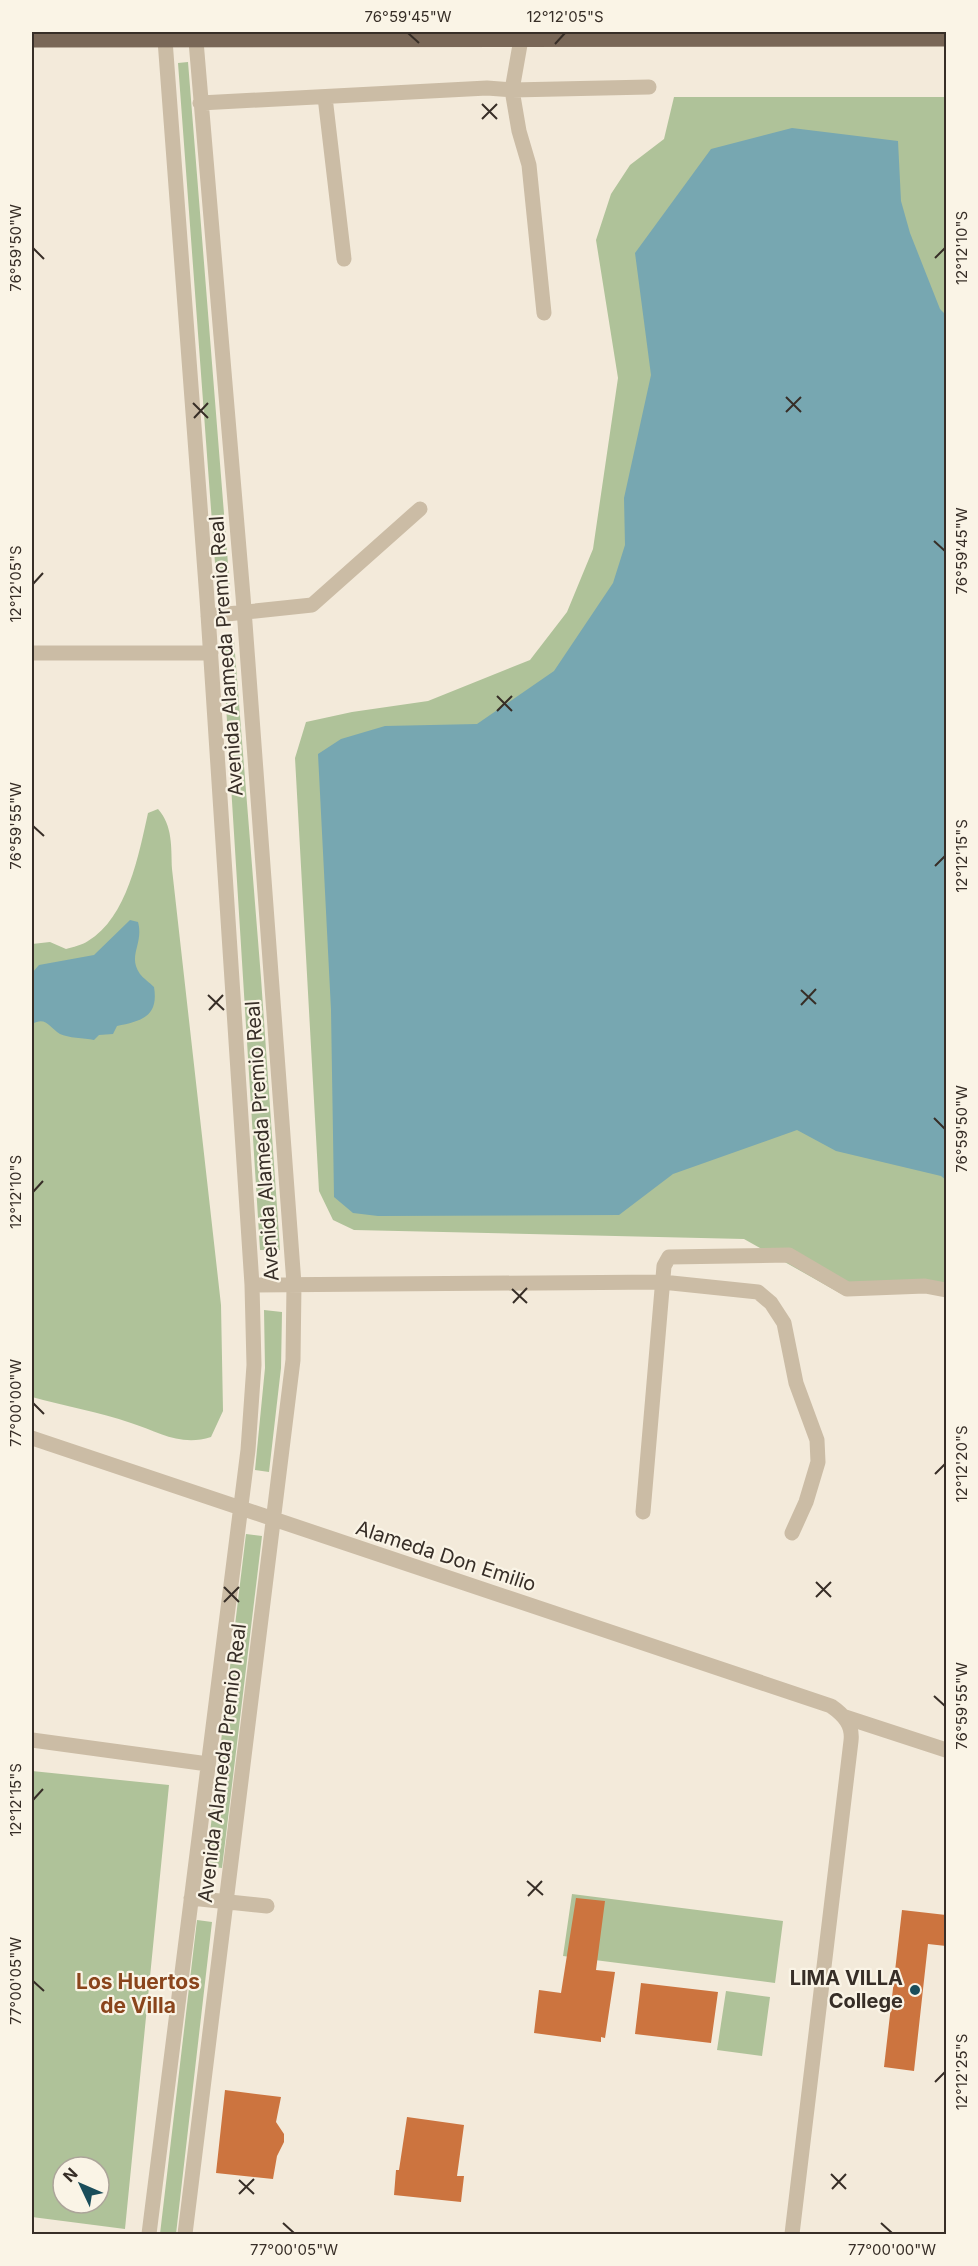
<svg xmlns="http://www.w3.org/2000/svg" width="978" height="2266" font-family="Inter,sans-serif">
  <rect width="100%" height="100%" fill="#f3eada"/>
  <path fill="#afc299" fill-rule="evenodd" d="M188 62 230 589 217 590 178 63Z
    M674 97H946V1296L912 1290 845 1296 744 1239 354 1230 333 1220 319 1191 295 758 306 722 352 712 428 701 530 660 567 612 593 549 618 378 596 240 611 194 630 165 664 139Z
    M222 641H234L261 978 280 1250H260Z
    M158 809C173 826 171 847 172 869L221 1305 223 1411 211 1437C181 1447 159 1432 131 1423 99 1412 64 1406 32 1397V944L50 942 66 949C73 947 82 945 88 941 127 918 139 854 148 813Z
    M264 1310 282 1312 281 1368 269 1472 255 1470 265 1368Z
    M246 1534 262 1536 222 1868 206 1866Z
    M32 1771 169 1785 125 2229 32 2217ZM63 2167H99V2203H63Z
    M572 1894 783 1921 775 1983 563 1956Z
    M197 1920 212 1922 176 2234H160Z
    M726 1991 770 1997 762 2056 717 2050Z"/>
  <path fill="#77a7b1" d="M792 128 898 141 901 201 910 233 940 309 946 315V1180L941 1176 836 1151 797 1130 673 1174 619 1215 378 1216 353 1213 334 1197 331 1010 318 754 341 739 385 726 477 724 554 671 613 583 625 545 624 498 651 375 635 253 711 149Z
    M130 920 138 922C144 944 127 956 140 974 143 978 150 983 154 987 159 1017 141 1021 117 1026L113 1034 99 1035 94 1040C84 1038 68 1038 60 1034 49 1027 46 1016 32 1024V973L39 965 94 955Z"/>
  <path fill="#cc743f" d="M576 1898 605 1901 596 1970 615 1972 605 2038 601 2037V2042L534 2033 539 1990 561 1993Z
    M902 1910 946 1915V1946L928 1944 914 2071 884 2067Z
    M641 1983 718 1992 711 2043 635 2034Z
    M225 2090 281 2097 276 2122 284 2134V2142L277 2156 273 2179 216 2173Z
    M407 2117 464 2125 457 2176H464L461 2202 394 2195 396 2170H399Z"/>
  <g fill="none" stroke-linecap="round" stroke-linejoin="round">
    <path stroke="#cbbca5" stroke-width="15" d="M325 97 344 259
      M200 103 487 88 512 90 521 39
      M544 313 529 165 519 131 512 90 649 87
      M208 616 312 605 420 509
      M32 653H211
      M252 1285 662 1282 758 1292 771 1303 784 1323 796 1383 817 1440 818 1462 806 1502 792 1533
      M32 1438 831 1706C844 1715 853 1725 851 1741L792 2234
      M643 1512 664 1266 669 1257 789 1255 847 1289 925 1286 946 1290
      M845 1717 946 1750
      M32 1740 208 1764
      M191 1898 267 1906
      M149 2234 248 1450 254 1365 252 1285 207 599 165 40
      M185 2234 293 1360 294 1284 243 596 196 41"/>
    <path stroke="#796757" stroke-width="15" d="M32 40 946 39"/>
  </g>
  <path fill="none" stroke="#372e27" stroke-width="2" d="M408 33 419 43M555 44 565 33M482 104 497 119M482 119 497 104M33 248 44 259M935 258 945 248M786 397 801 412M193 403 208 418M786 412 801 397M194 418 208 403M934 541 945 551M33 584 43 573M497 696 512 711M497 711 512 696M33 826 44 836M935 866 945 856M801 990 816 1004M208 995 224 1010M801 1005 816 989M209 1010 223 995M934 1118 945 1129M33 1192 43 1181M512 1289 527 1303M513 1303 527 1288M33 1403 44 1414M935 1474 945 1464M816 1582 831 1597M224 1587 239 1602M816 1597 831 1582M224 1602 239 1587M934 1696 945 1706M33 1800 43 1789M527 1881 543 1895M528 1896 542 1881M33 1981 44 1991M935 2082 945 2072M831 2174 846 2189M239 2180 254 2194M832 2189 846 2174M239 2194 254 2179M283 2223 294 2233M881 2223 892 2233"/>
  <circle fill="#1a4d5a" stroke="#faf4e6" stroke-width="2" cx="915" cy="1990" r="6"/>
  <g text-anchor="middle" stroke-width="4.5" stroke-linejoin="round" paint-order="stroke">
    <g font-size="20" fill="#372e27" stroke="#faf4e6">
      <text transform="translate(226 656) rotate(-94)" y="7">Avenida Alameda Premio Real</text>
      <text transform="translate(262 1141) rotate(-94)" y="7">Avenida Alameda Premio Real</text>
      <text transform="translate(446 1556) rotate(18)" y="7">Alameda Don Emilio</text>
      <text transform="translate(222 1763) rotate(-83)" y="7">Avenida Alameda Premio Real</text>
    </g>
    <g font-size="20" font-weight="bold" fill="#372e27" stroke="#faf4e6" text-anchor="end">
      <text x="903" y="1985">LIMA VILLA<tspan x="903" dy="23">College</tspan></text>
    </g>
    <g font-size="21" font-weight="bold" fill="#8a451c" stroke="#faf4e6">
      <text x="138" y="1989">Los Huertos<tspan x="138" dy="24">de Villa</tspan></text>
    </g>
  </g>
  <rect width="978" height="2266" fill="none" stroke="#faf4e6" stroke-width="66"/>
  <g transform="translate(81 2185) rotate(314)"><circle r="28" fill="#faf4e6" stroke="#aca59a" stroke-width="1.5"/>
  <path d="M0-4.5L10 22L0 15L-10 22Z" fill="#1a4d5a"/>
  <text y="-9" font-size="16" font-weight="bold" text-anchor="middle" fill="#372e27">N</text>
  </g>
  <rect x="33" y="33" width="912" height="2200" fill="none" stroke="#372e27" stroke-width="2"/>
  <g font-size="15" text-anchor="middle" fill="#372e27">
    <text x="408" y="22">76°59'45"W</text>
    <text x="565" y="22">12°12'05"S</text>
    <text transform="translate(962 248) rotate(-90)" y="5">12°12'10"S</text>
    <text transform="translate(16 248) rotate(-90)" y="5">76°59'50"W</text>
    <text transform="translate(962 551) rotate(-90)" y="5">76°59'45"W</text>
    <text transform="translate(16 584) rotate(-90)" y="5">12°12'05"S</text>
    <text transform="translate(16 826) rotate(-90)" y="5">76°59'55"W</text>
    <text transform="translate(962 856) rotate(-90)" y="5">12°12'15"S</text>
    <text transform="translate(962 1129) rotate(-90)" y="5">76°59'50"W</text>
    <text transform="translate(16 1192) rotate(-90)" y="5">12°12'10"S</text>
    <text transform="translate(16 1403) rotate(-90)" y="5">77°00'00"W</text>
    <text transform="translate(962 1464) rotate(-90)" y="5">12°12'20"S</text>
    <text transform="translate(962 1706) rotate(-90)" y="5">76°59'55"W</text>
    <text transform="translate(16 1800) rotate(-90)" y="5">12°12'15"S</text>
    <text transform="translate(16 1981) rotate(-90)" y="5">77°00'05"W</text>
    <text transform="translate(962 2072) rotate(-90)" y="5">12°12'25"S</text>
    <text x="294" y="2255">77°00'05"W</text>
    <text x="892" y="2255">77°00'00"W</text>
  </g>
</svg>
